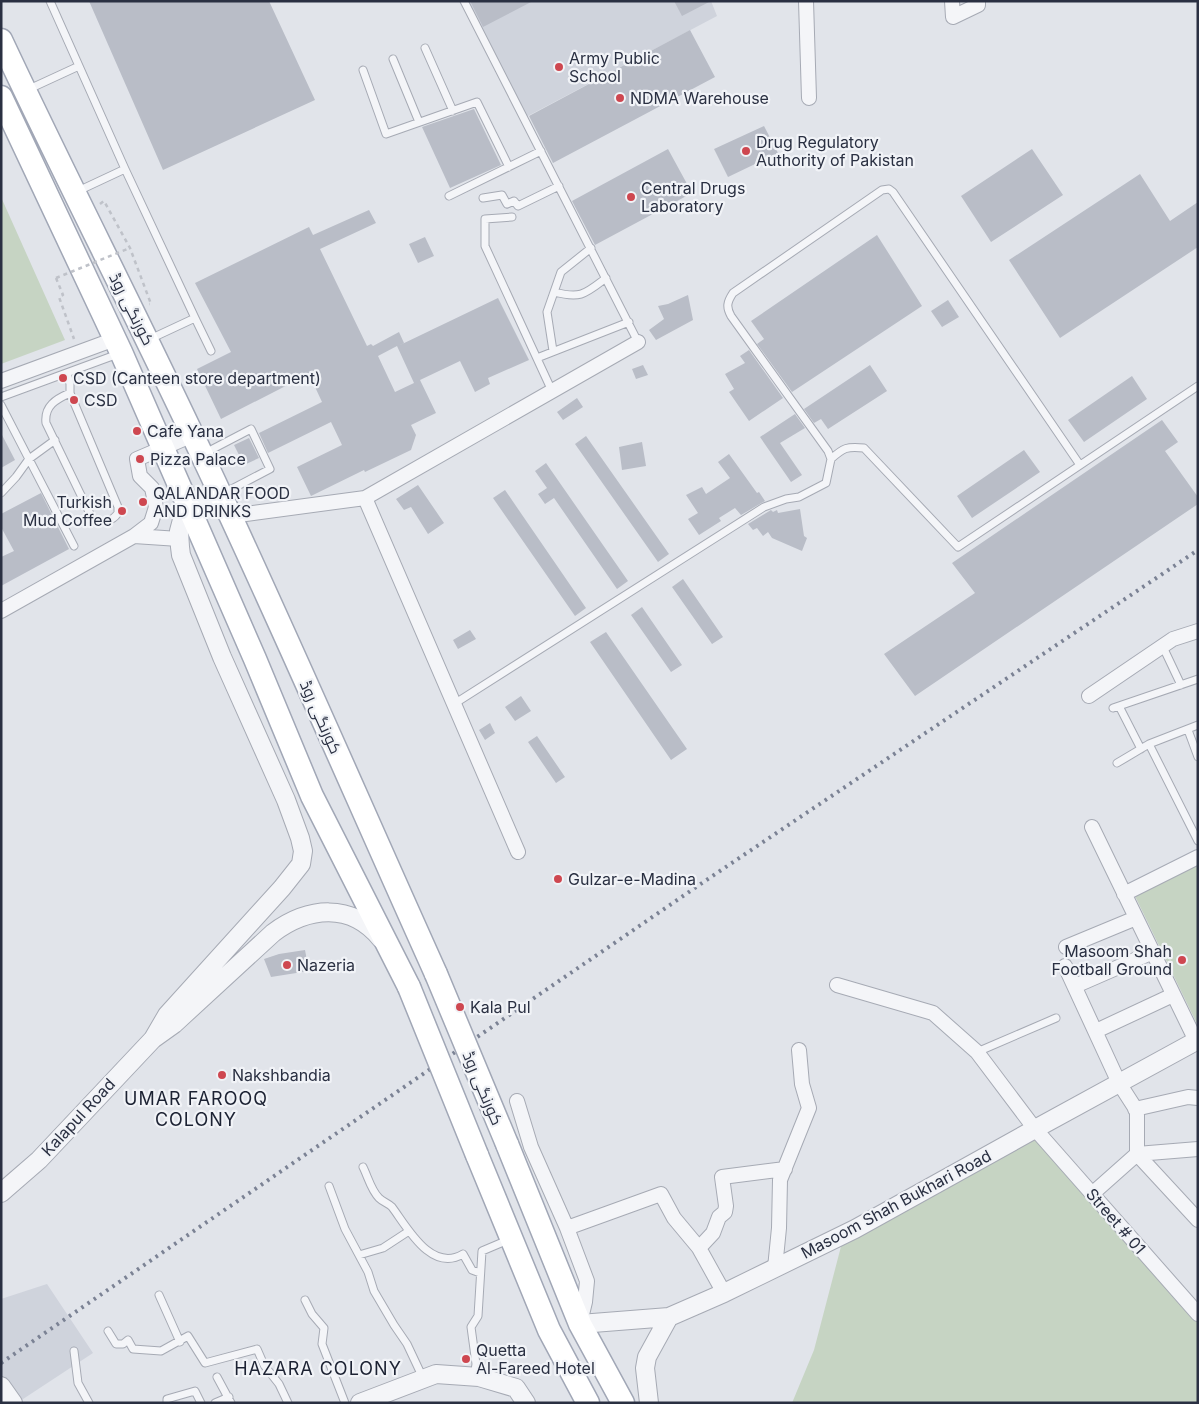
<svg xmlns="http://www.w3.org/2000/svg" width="1199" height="1404" font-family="Inter,Cairo,sans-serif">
  <rect width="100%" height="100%" fill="#e1e4ea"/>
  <path fill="#cfd3dc" d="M464 1H711L717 16 524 118Z
    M47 1284 93 1353 17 1403H1V1299Z"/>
  <path fill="#c6d4c3" d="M1 197 65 340 1 364Z
    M1198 860V1026L1134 894Z
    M1035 1129 1198 1316V1403H792L814 1350 844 1235Z"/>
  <path fill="#b9bdc7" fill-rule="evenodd" d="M89 1H269L315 100 163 170Z
    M470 1H533L483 27Z
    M674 1H711L682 16Z
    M690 30 715 77 553 163 529 116Z
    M474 109 501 165 450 188 422 127Z
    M764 126 778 153 728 177 714 149Z
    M668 149 692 193 595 245 572 201Z
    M1032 149 1063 195 991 242 961 196Z
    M1140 174 1170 221 1198 202V247L1060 338 1009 260Z
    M369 210 376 223 320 249 367 346 371 344 373 346 399 332 404 343 398 346 498 298 529 360 488 378 490 384 475 392 460 361 420 380 436 413 411 425 416 435 411 450 365 472 364 470 311 496 297 467 342 445 331 422 268 453 259 433 322 402 309 374 221 419 197 369 231 352 195 283 309 227 313 235ZM397 346 414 383 395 392 378 356Z
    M877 235 922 306 792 392 757 344 764 339 751 321Z
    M425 237 434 256 418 263 409 244Z
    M688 295 693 320 656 340 649 330 664 319 658 306 668 304Z
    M948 300 959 317 942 327 931 311Z
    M749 350 783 398 749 421 729 392 734 389 725 374 745 363 740 356Z
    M643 365 648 375 636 379 632 369Z
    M870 365 887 391 828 429 821 419 814 423 804 409Z
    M1132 376 1147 399 1084 442 1068 420Z
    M577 398 583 407 563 420 557 412Z
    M795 414 805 428 780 443 802 475 791 482 760 437Z
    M1162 420 1178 442 1165 451 1198 497V504L915 696 884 654 975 593 952 563Z
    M1 433 15 460 1 468Z
    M586 436 669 554 658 562 575 444Z
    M249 438 259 458 244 465 234 445Z
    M642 442 646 466 622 470 619 447Z
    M1024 450 1040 472 972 518 957 496Z
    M729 454 757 493 759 492 765 501 741 515 735 508 719 518 721 521 699 535 688 519 698 513 686 495 702 487 706 494 730 478 718 462Z
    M546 463 628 581 617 589 554 498 545 504 538 494 547 488 535 471Z
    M418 485 444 523 428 534 411 507 404 510 396 499Z
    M505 490 586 608 575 616 493 498Z
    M41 493 69 549 1 586V557L14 551 1 527V514Z
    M800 509 804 536 807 538 802 551 772 538 768 532 763 536 757 528 753 530 748 524 771 510 773 512 777 510 778 513Z
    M683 579 723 637 712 644 672 587Z
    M642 607 682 665 671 672 631 615Z
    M470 630 476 639 458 649 453 640Z
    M606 632 687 749 671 760 590 642Z
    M521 696 531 711 515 721 505 707Z
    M490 723 495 733 485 740 479 730Z
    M537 736 565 777 556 783 528 742Z
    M305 950 309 971 271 977 264 959 279 954Z"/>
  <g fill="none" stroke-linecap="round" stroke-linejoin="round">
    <g stroke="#a6aab4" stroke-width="9">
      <path id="service" d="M50 1 125 169 195 318
        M464 1 638 342
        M425 48 453 111
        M393 59 419 122
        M363 70 386 134 477 102 509 167
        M27 90 79 66
        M78 191 125 169
        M449 196 541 151
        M483 198 502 195 507 204 514 201 518 206 559 186
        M512 217 485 219V246L552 391
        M554 292C581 299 585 294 606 278
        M150 339 195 318 211 351
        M553 351 547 312 561 272 591 248
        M537 358 629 322
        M67 373 70 384V393L118 507V513C112 522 101 524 92 518L46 423C44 406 56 399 70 393
        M1 397 118 354
        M1 405 74 546
        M205 453 251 429 270 469 224 493
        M831 459C843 448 847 446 864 448L958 547 1198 386
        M1 493 16 477 29 459 55 440
        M1163 647 1181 685
        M454 704 764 507 786 499 799 497 826 483 831 459 828 451 731 316C726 307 727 302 733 293L882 190 889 189 893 192 1080 465
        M1119 706 1141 749
        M1113 708 1198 679
        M1188 730 1198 757
        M1149 744 1198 841
        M1117 763 1149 744 1198 725
        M977 1052 1056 1018
        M363 1167C368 1177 371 1190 379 1198 383 1202 388 1203 392 1207 407 1227 431 1273 463 1254L472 1270 480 1273
        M329 1186 345 1229 368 1272 374 1291 394 1325 407 1344 423 1378
        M359 1255 383 1248 409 1231
        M159 1295 180 1342
        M305 1300 312 1314 324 1328 322 1344 345 1403
        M108 1331 116 1344H123L128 1340 133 1349 161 1351 188 1336 205 1363 257 1349 264 1365 279 1384 288 1403
        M74 1351 78 1383 89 1403
        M217 1377 231 1403
        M474 1377 476 1364 471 1327 478 1316 482 1251 508 1240
        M167 1403V1399L195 1391 201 1403
        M215 1403 229 1397"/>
    </g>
    <g stroke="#a6aab4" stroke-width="16">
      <path id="minor" d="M806 1 809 98
        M952 1 953 17 978 5V1
        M1 381 115 339
        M365 498 518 852
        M231 516 365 498 638 342
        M134 536 179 539
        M1 611 134 536 151 523 156 507 152 488 140 476 137 459 193 435
        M1089 696 1173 639 1198 631
        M1092 827 1196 1041
        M1124 894 1198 857
        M1066 947 1136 918
        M1065 966 1119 1083 1137 1111V1154L1198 1220
        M837 985 933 1013 977 1052 1035 1129 1198 1314
        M1075 986 1153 952
        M1096 1031 1173 995
        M517 1101 531 1147 567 1228 661 1194 674 1218 699 1248 724 1293
        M1135 1109 1188 1097 1198 1098
        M1092 1194 1137 1154 1198 1149
        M567 1228 587 1281 585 1302 580 1323
        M699 1248 713 1233 719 1217 725 1212 726 1206 722 1177 785 1169
        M775 1268 779 1228 780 1180 809 1108 802 1084 799 1050"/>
    </g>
    <g stroke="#a6aab4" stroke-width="20">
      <path id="tertiary" d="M153 1039 167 1015 282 888 301 864 303 851 300 838 286 800 222 657 181 555 180 547 179 531 183 516 189 510 221 494
        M1 1193 39 1160 153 1039 174 1024 273 933C308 907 351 902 381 939
        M580 1324 669 1317 724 1293 855 1229 1035 1129 1198 1040
        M1 1386 13 1403
        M360 1403 436 1374 479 1377 516 1388 526 1403
        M649 1403 645 1368 647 1357 669 1317"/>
    </g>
    <g stroke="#a1a7b6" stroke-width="25">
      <path id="primary" d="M1 40C66 179 137 316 202 455 283 626 358 801 436 974
        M1 97 121 352 255 659 312 796 409 987
        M507 1144 580 1324 623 1403
        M477 1155 549 1330 588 1403"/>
    </g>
    <path stroke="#bfc2c9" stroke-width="2.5" stroke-dasharray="4 4" stroke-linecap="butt" d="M100 204 104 201 130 248 151 304H149
      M56 278 63 295 59 297 74 339"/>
    <use href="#service" stroke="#f4f5f8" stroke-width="7"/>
    <use href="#minor" stroke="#f4f5f8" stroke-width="14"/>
    <use href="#tertiary" stroke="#f4f5f8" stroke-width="18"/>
    <use href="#primary" stroke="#fff" stroke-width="22"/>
    <path stroke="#7b8294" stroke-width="4" stroke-dasharray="2.5 5" stroke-linecap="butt" d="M1 1363 705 881 1198 550"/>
    <g stroke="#a1a7b6" stroke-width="25" stroke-linecap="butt">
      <path id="primary-bridge" d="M436 974 507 1144
        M409 987 477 1155"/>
    </g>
    <path stroke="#bfc2c9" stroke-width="2.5" stroke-dasharray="4 4" stroke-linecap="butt" d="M56 278 130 248"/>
    <use href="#primary-bridge" stroke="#fff" stroke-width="22"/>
  </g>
  <g fill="#ce4750" stroke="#f1f3f7" stroke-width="2">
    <circle cx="559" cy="67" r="5"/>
    <circle cx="620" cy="98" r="5"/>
    <circle cx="746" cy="151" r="5"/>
    <circle cx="631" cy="197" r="5"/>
    <circle cx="63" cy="378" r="5"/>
    <circle cx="74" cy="400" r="5"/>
    <circle cx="137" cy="431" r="5"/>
    <circle cx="140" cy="459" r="5"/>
    <circle cx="143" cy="502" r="5"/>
    <circle cx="122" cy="511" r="5"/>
    <circle cx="558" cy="879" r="5"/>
    <circle cx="1182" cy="960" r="5"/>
    <circle cx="287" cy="965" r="5"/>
    <circle cx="460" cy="1007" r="5"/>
    <circle cx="222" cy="1075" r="5"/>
    <circle cx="466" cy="1359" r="5"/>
  </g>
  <g text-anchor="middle" stroke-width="4.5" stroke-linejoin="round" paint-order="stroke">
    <g font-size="16" fill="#2a3042" stroke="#f1f3f7" text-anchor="start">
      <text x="569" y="64">Army Public<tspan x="569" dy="18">School</tspan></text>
      <text x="630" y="104">NDMA Warehouse</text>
      <text x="756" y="148">Drug Regulatory<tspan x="756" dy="18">Authority of Pakistan</tspan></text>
      <text x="641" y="194">Central Drugs<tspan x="641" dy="18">Laboratory</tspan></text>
      <text x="73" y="384">CSD (Canteen store department)</text>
      <text x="84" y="406">CSD</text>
      <text x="147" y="437">Cafe Yana</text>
      <text x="150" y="465">Pizza Palace</text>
      <text x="153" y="499">QALANDAR FOOD<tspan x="153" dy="18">AND DRINKS</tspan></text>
      <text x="112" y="508" text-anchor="end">Turkish<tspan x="112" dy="18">Mud Coffee</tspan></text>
      <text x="568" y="885">Gulzar-e-Madina</text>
      <text x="1172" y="957" text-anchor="end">Masoom Shah<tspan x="1172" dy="18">Football Ground</tspan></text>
      <text x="297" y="971">Nazeria</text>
      <text x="470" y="1013">Kala Pul</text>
      <text x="232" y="1081">Nakshbandia</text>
      <text x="476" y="1356">Quetta<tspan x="476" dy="18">Al-Fareed Hotel</tspan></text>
    </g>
    <g font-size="16" fill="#2a3042" stroke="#f1f3f7">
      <text transform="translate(132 309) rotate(63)" y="6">کورنگی روڈ</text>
      <text transform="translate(321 717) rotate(66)" y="6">کورنگی روڈ</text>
      <text transform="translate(483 1088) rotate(67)" y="6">کورنگی روڈ</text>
      <text transform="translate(78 1117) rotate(-47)" y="6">Kalapul Road</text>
      <text transform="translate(896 1204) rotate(-28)" y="6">Masoom Shah Bukhari Road</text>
      <text transform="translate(1116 1221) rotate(49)" y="6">Street # 01</text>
    </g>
    <g font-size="18" letter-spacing="1" fill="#1c2233" stroke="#f1f3f7">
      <text x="196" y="1105">UMAR FAROOQ<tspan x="196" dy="21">COLONY</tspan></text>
      <text x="318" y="1375">HAZARA COLONY</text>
    </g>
  </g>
  <rect width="1199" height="1404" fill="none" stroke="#2a3042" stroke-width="5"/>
</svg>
